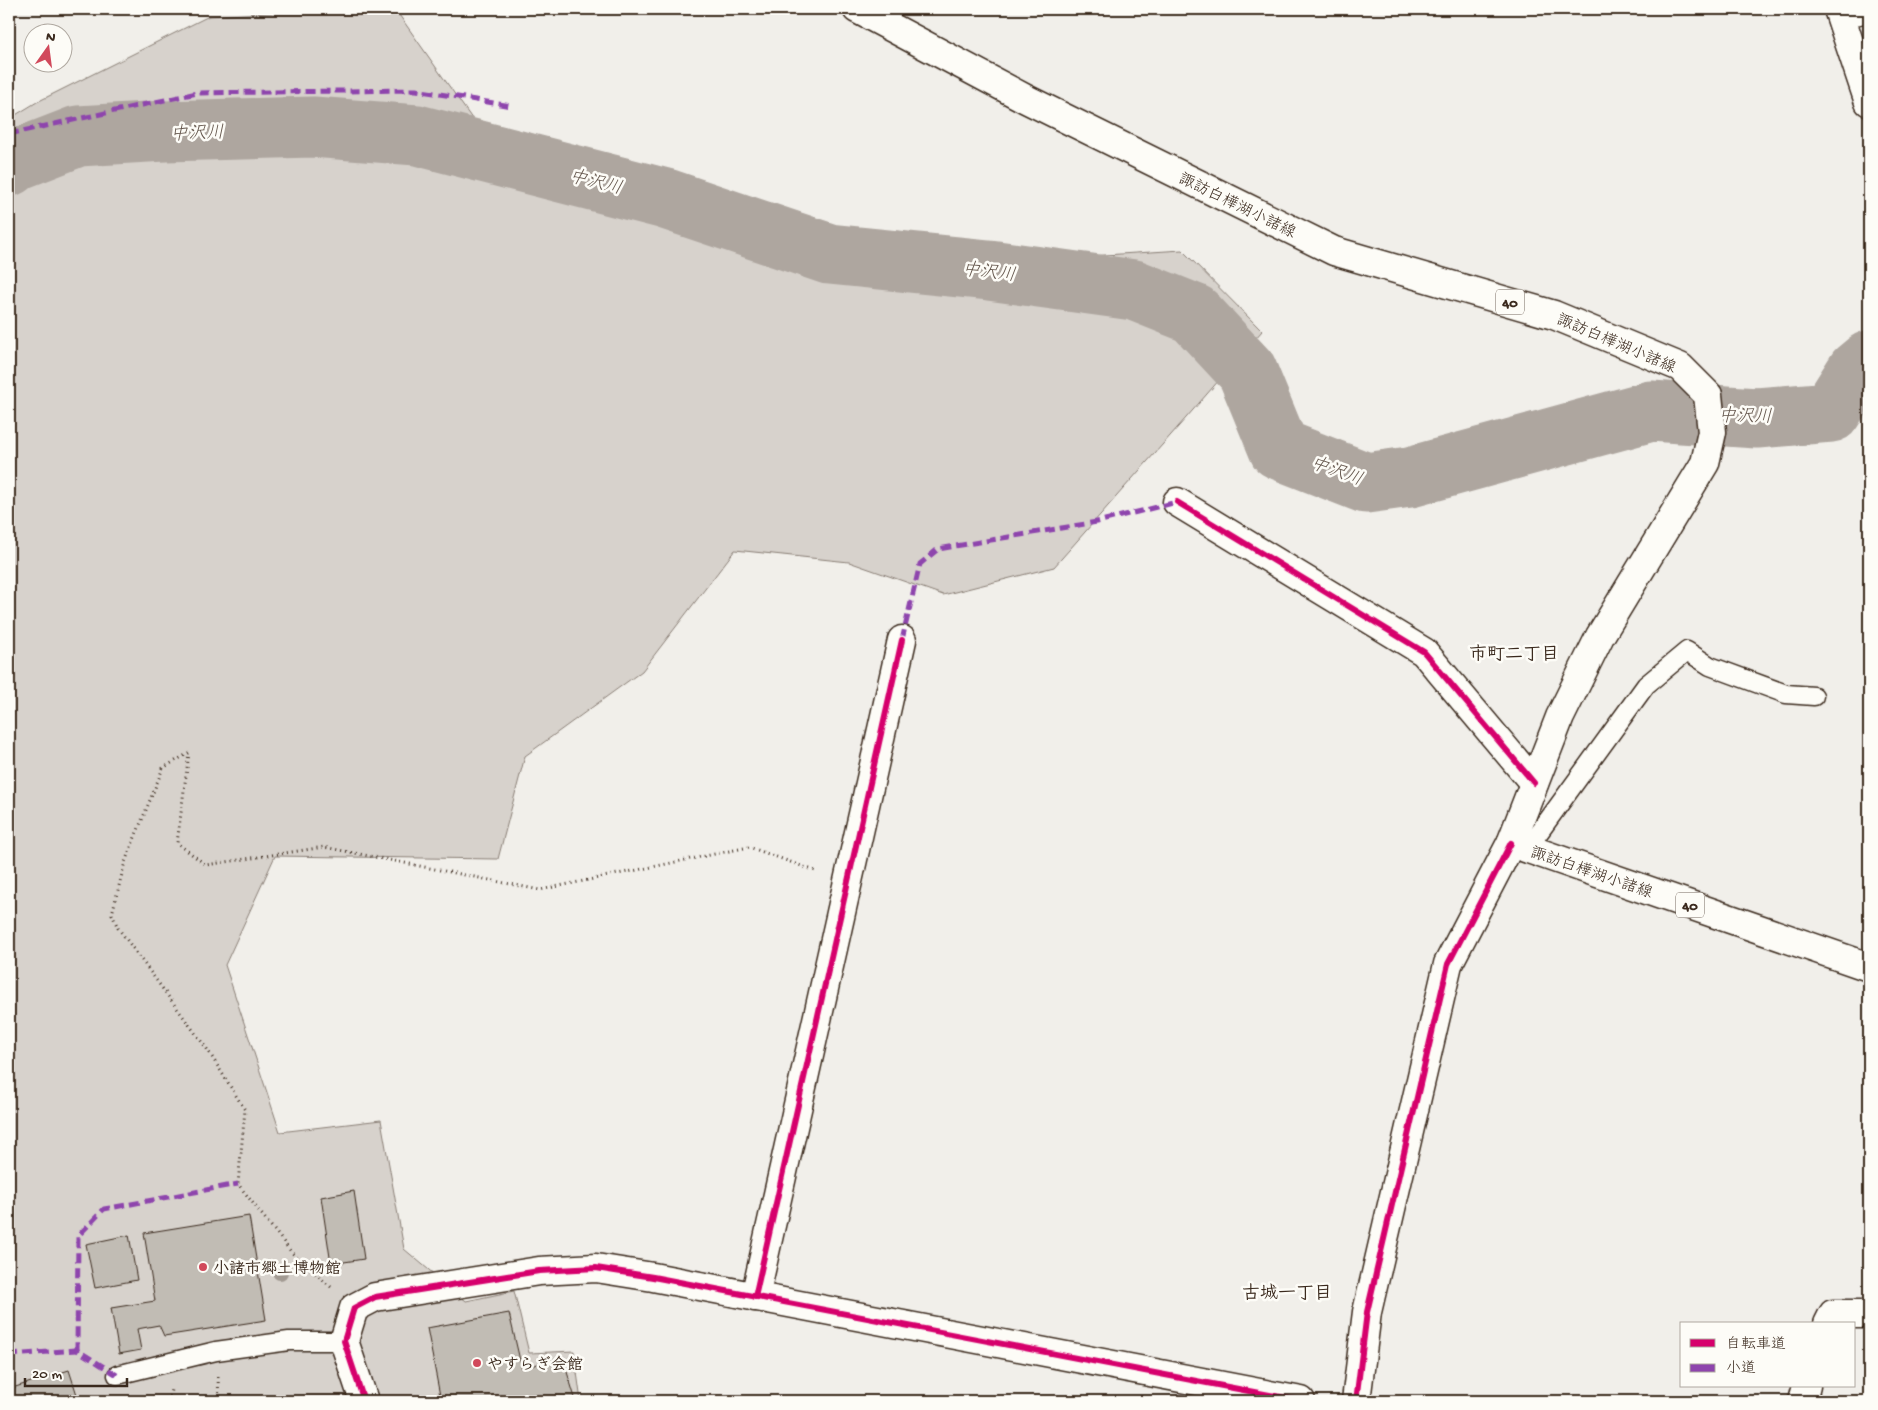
<svg xmlns="http://www.w3.org/2000/svg" width="1878" height="1410" font-family="'Gochi Hand','Klee One',sans-serif">
  <rect width="100%" height="100%" fill="#f1efea"/>
  <filter id="ink" filterUnits="userSpaceOnUse"><feTurbulence type="fractalNoise" baseFrequency=".02" numOctaves="2"/><feDisplacementMap in="SourceGraphic" scale="10" xChannelSelector="R" yChannelSelector="G"/><feConvolveMatrix kernelMatrix="1 2 1 2 8 2 1 2 1" color-interpolation-filters="sRGB"/></filter>
  <g filter="url(#ink)">
    <path fill="#d7d2cc" stroke="#897e75" d="M337 9H395L515 180 812 274 1182 250 1262 331 1186 418 1054 567 943 595 849 562 735 550 642 671 525 756 498 859 275 856 225 965 280 1132 381 1120 404 1249 466 1301 514 1291 529 1353 574 1351 581 1401H9V119L37 102 209 16Z"/>
    <g fill="none" stroke-linecap="round" stroke-linejoin="round">
      <path stroke="#aea69f" stroke-width="61" d="M9 166 11 162 78 136 165 131 313 127 417 135 666 199 829 254 989 270 1134 290 1194 314 1247 371 1279 449 1366 483 1410 477 1651 411 1757 418 1831 412 1857 371 1869 361"/>
    </g>
    <g fill="#c1bcb4" stroke="#3b2a1e">
      <path d="M354 1191 364 1259 331 1264 321 1197Z"/>
      <path d="M249 1216 266 1320 164 1336 159 1325 137 1329 141 1350 119 1354 111 1308 155 1301 144 1233Z"/>
      <path d="M129 1235 137 1280 95 1288 86 1244Z"/>
      <path d="M509 1313 522 1369 562 1356 576 1401H535L533 1396 501 1401H441L427 1328Z"/>
      <path d="M69 1370 79 1401H9V1389Z"/>
    </g>
    <g fill="none" stroke-linecap="round" stroke-linejoin="round">
      <g stroke="#3b2a1e" stroke-width="21">
        <g id="service">
          <path d="M1527 849 1646 685 1687 651 1710 666 1786 694 1814 696"/>
          <path d="M117 1375 216 1351 289 1341H344"/>
        </g>
      </g>
      <g stroke="#3b2a1e" stroke-width="31">
        <g id="minor">
          <path d="M1841 14 1863 9"/>
          <path d="M1177 502 1424 652 1534 783"/>
          <path d="M755 1297 902 640"/>
          <path d="M1828 1324 1833 1314H1869"/>
          <path d="M364 1401 344 1341 354 1308 375 1297 539 1271 596 1268 653 1277 1301 1401"/>
          <path d="M1356 1401 1367 1312 1448 964 1511 843"/>
          <path d="M1802 1401 1806 1386"/>
        </g>
      </g>
      <g stroke="#3b2a1e" stroke-width="31">
        <path id="tertiary" d="M1838 9 1869 102"/>
      </g>
      <g stroke="#3b2a1e" stroke-width="31">
        <path id="primary" d="M857 9 1026 99 1334 251 1554 315 1680 367 1708 395 1712 432 1705 463 1600 636 1560 717 1511 843 1869 967"/>
      </g>
      <g stroke="#3b2a1e" stroke-width="3" stroke-dasharray="1 4" stroke-linecap="butt">
        <path d="M331 1287 292 1253 238 1184 245 1110 207 1049 118 928 112 914 125 862 163 768 189 753 177 843 206 865 324 847 540 890 749 847 818 872"/>
        <path d="M218 1377 219 1401"/>
        <path d="M168 1401 171 1390"/>
      </g>
      <use href="#service" stroke="#fdfcf7" stroke-width="18"/>
      <use href="#minor" stroke="#fdfcf7" stroke-width="28"/>
      <use href="#tertiary" stroke="#fdfcf7" stroke-width="28"/>
      <use href="#primary" stroke="#fdfcf7" stroke-width="28"/>
      <g stroke="#8e44ad" stroke-width="5" stroke-dasharray="10 5" stroke-linecap="butt">
        <path d="M9 134 197 93 416 90 511 106"/>
        <path d="M902 640 920 564 938 549 1097 522 1177 502"/>
        <path d="M9 1355 77 1350"/>
        <path d="M117 1375 77 1350 78 1236 104 1209 238 1184"/>
      </g>
      <g stroke="#fdfcf7" stroke-width="9">
        <g id="cycleway">
          <path d="M1177 502 1424 652 1534 783"/>
          <path d="M755 1297 902 640"/>
          <path d="M364 1401 344 1341 354 1308 375 1297 539 1271 596 1268 653 1277 1301 1401"/>
          <path d="M1356 1401 1367 1312 1448 964 1511 843"/>
        </g>
      </g>
      <use href="#cycleway" stroke="#d6006c" stroke-width="6"/>
    </g>
    <circle fill="#a29a92" cx="280" cy="1272" r="8"/>
  </g>
  <g fill="#d1495b" stroke="#fdfcf7" stroke-width="2">
    <circle cx="203" cy="1267" r="5"/>
    <circle cx="477" cy="1363" r="5"/>
  </g>
  <g text-anchor="middle" stroke-width="5" stroke-linejoin="round" paint-order="stroke">
    <g fill="#fdfcf7" stroke="#75695f" stroke-width="1">
      <rect x="1496" y="289.5" width="28" height="25" rx="4"/>
      <rect x="1676" y="892.5" width="28" height="25" rx="4"/>
    </g>
    <g font-size="15" font-weight="bold" fill="#3b2a1e">
      <text x="1510" y="307">40</text>
      <text x="1690" y="910">40</text>
    </g>
    <g font-size="16" fill="#3b2a1e" stroke="#fdfcf7">
      <text transform="translate(1238 204) rotate(26)" y="6">諏訪白樺湖小諸線</text>
      <text transform="translate(1617 342) rotate(23)" y="6">諏訪白樺湖小諸線</text>
      <text transform="translate(1592 871) rotate(19)" y="6">諏訪白樺湖小諸線</text>
    </g>
    <g font-size="16" font-weight="bold" fill="#3b2a1e" stroke="#fdfcf7" text-anchor="start">
      <text x="213" y="1273">小諸市郷土博物館</text>
      <text x="487" y="1369">やすらぎ会館</text>
    </g>
    <g font-size="18" font-style="italic" fill="#63554b" stroke="#fdfcf7">
      <text transform="translate(197 132) rotate(-2)" y="6">中沢川</text>
      <text transform="translate(596 181) rotate(14)" y="6">中沢川</text>
      <text transform="translate(989 271) rotate(7)" y="6">中沢川</text>
      <text transform="translate(1745 415) rotate(1)" y="6">中沢川</text>
      <text transform="translate(1337 470) rotate(20)" y="6">中沢川</text>
    </g>
    <g font-size="18" font-weight="bold" fill="#3b2a1e" stroke="#fdfcf7">
      <text x="1514" y="659">市町二丁目</text>
      <text x="1287" y="1298">古城一丁目</text>
    </g>
  </g>
  <rect width="1878" height="1410" fill="none" stroke="#fdfcf7" stroke-width="30"/>
  <rect x="15" y="15" width="1848" height="1380" fill="none" stroke="#3b2a1e" stroke-width="2" filter="url(#ink)"/>
  <rect x="1680" y="1322" width="175" height="65" fill="#fdfcf7" stroke="#afa8a0"/>
  <rect x="1690" y="1339" width="25" height="8" fill="#d6006c" stroke="#afa8a0"/>
  <text x="1726" y="1348" font-size="15" fill="#3b2a1e">自転車道</text>
  <rect x="1690" y="1364" width="25" height="8" fill="#8e44ad" stroke="#afa8a0"/>
  <text x="1726" y="1372" font-size="15" fill="#3b2a1e">小道</text>
  <g transform="translate(48 48) rotate(14)"><circle r="24" fill="#fdfcf7" stroke="#afa8a0"/>
  <path d="M0-4L9 19L0 12L-9 19Z" fill="#d1495b"/>
  <text y="-8" font-size="14" font-weight="bold" text-anchor="middle" fill="#3b2a1e">N</text>
  </g>
  <path d="M25 1378v8h102v-8" fill="none" stroke="#3b2a1e" stroke-width="2.5"/>
  <text x="32" y="1378" font-size="15" fill="#3b2a1e" stroke="#fdfcf7" stroke-width="4" paint-order="stroke">20 m</text>
</svg>
